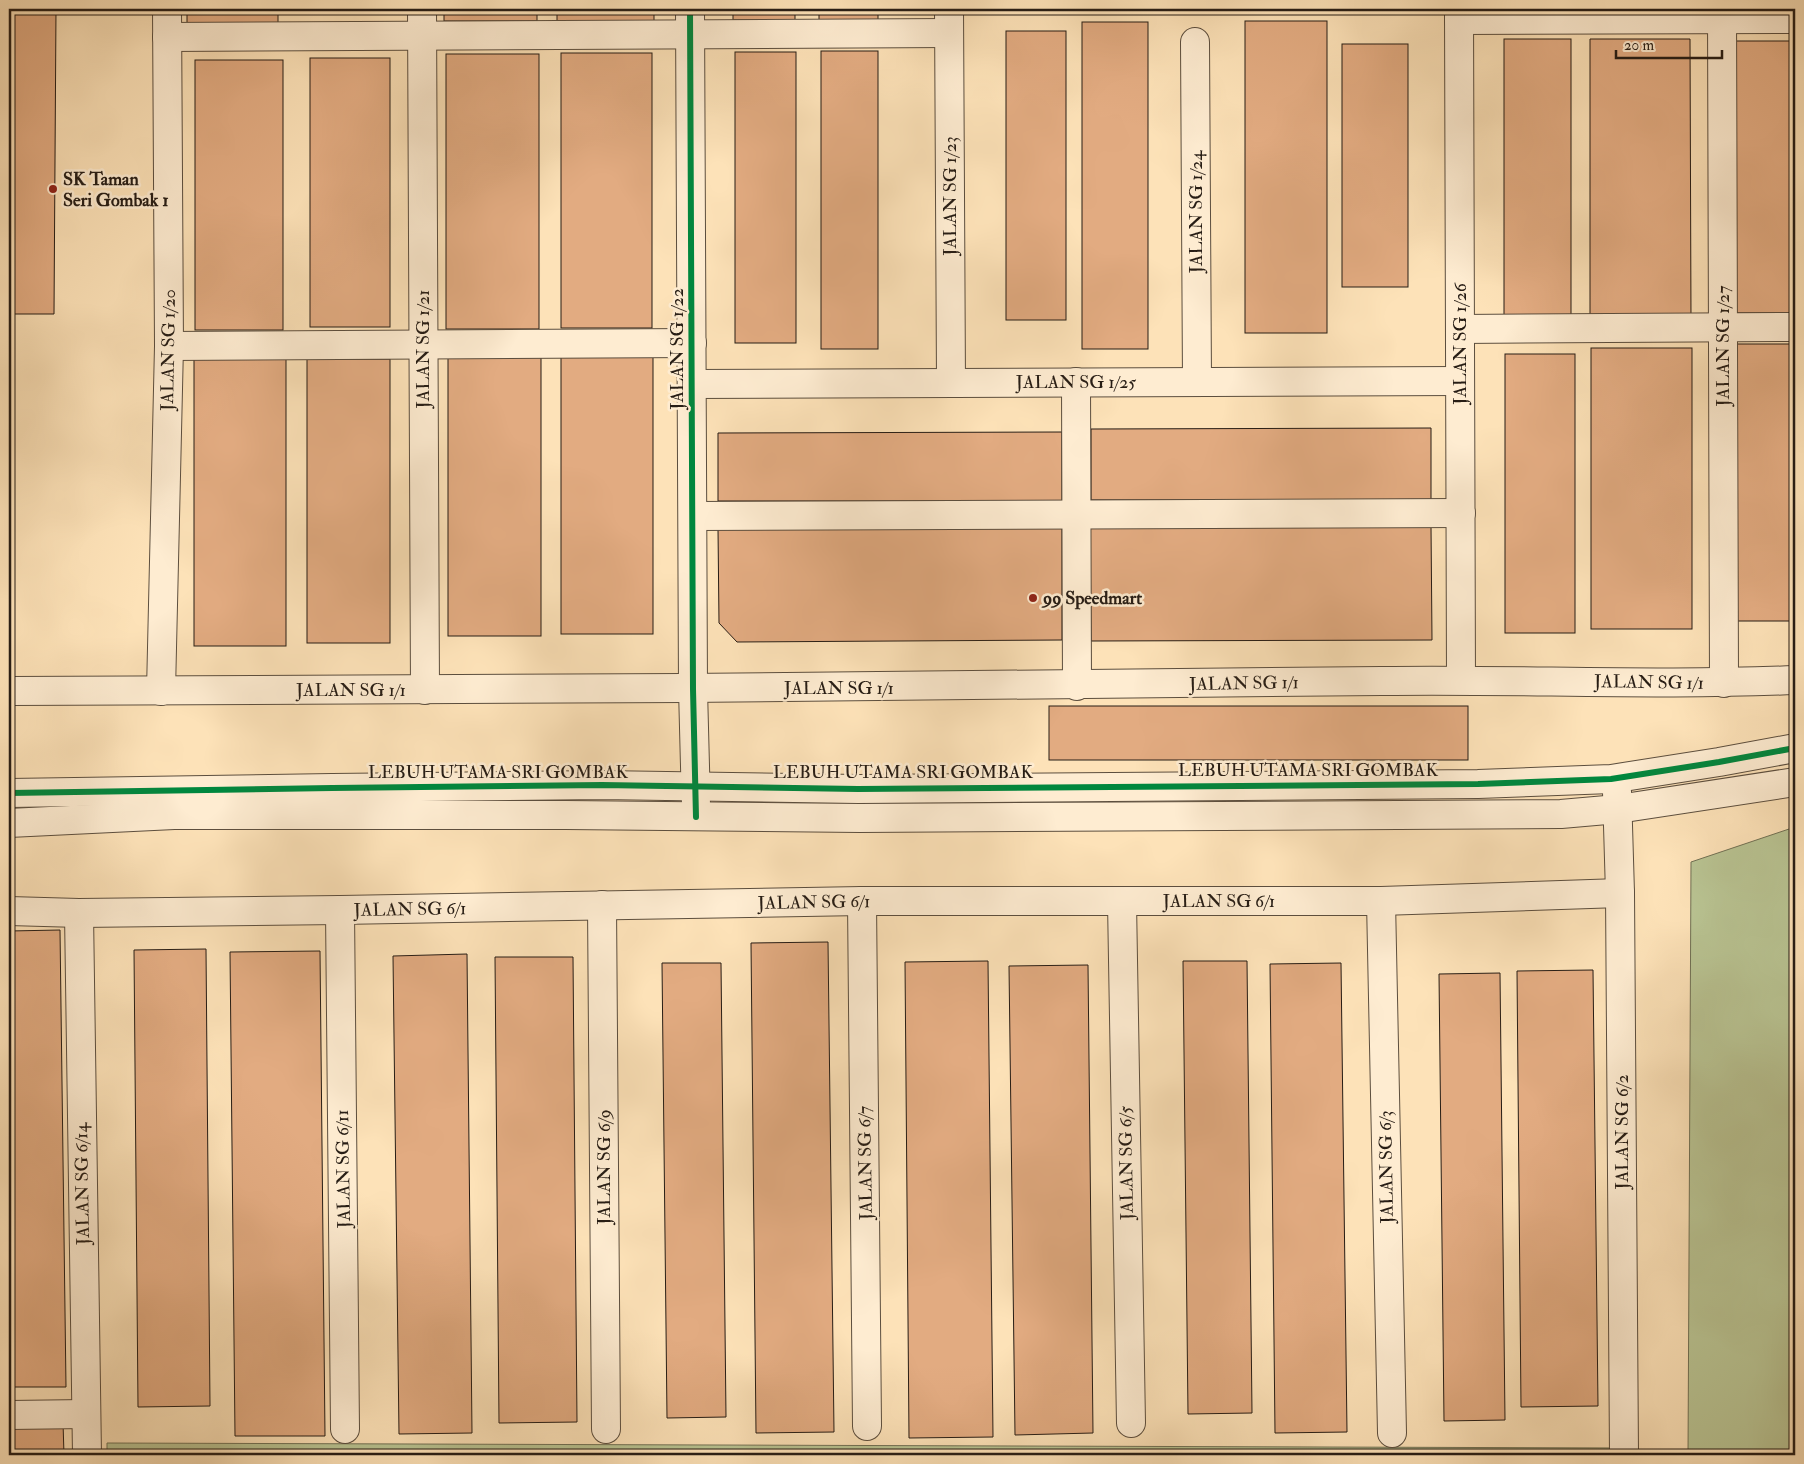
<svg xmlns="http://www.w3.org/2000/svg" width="1804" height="1464" font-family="'IM FELL Double Pica',serif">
  <rect width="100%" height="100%" fill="#fde2b8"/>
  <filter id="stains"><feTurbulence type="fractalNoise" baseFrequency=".004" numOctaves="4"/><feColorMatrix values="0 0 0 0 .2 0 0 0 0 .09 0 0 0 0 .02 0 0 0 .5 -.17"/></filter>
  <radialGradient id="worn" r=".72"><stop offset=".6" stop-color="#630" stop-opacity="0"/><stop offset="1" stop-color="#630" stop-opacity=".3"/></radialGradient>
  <g fill="#b9c493" stroke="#707054">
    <path d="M1795 827V1455H1688L1691 862Z"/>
    <path d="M107 1443 1623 1448V1455H107Z"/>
  </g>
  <g fill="#e2ab81" stroke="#271d15">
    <path d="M9 9H56L54 314H9Z"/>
    <rect x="187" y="9" width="91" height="17"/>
    <rect x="444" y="9" width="93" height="12"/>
    <rect x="557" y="9" width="97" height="15"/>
    <rect x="733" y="9" width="62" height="11"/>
    <rect x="819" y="9" width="59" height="11"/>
    <rect x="1245" y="21" width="82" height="312"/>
    <rect x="1082" y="22" width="66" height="327"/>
    <rect x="1006" y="31" width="60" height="289"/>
    <rect x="1504" y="39" width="67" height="281"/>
    <path d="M1590 39H1690L1691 320H1590Z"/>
    <rect x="1736" y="41" width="59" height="272"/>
    <rect x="1342" y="44" width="66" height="243"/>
    <rect x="821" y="51" width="57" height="298"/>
    <rect x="735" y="52" width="61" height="291"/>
    <rect x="561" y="53" width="91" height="275"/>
    <rect x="446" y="54" width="93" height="275"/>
    <rect x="310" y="58" width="80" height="269"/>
    <rect x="195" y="60" width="88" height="270"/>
    <rect x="1734" y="344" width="61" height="277"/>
    <rect x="1591" y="348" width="101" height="281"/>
    <rect x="1505" y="354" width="70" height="279"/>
    <rect x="194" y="355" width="92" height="291"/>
    <rect x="561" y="355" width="92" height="279"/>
    <rect x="448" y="356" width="93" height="280"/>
    <rect x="307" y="359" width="83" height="284"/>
    <path d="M1431 428V500H1091V429Z"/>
    <path d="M1062 432V501H718V433Z"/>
    <path d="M1431 526 1432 640 1091 641 1090 527Z"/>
    <path d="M1062 527V640L737 642 719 623 718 529Z"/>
    <rect x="1049" y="706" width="419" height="54"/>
    <path d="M60 930 66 1387H9V931Z"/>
    <path d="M828 942 834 1432 756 1433 751 943Z"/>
    <path d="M206 949 210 1406 138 1407 134 950Z"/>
    <path d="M320 951 325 1436H235L230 952Z"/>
    <path d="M467 954 472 1433 399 1434 393 956Z"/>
    <path d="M495 957H573L577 1422 499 1423Z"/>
    <path d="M988 961 993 1437 909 1438 905 962Z"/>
    <path d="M1183 961H1247L1252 1413 1188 1414Z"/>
    <path d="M662 963H721L726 1417 667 1418Z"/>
    <path d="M1341 963 1347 1432 1275 1433 1270 964Z"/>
    <path d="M1088 965 1093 1433 1015 1435 1009 966Z"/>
    <path d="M1593 970 1598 1406 1521 1407 1517 971Z"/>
    <path d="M1500 973 1505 1420 1444 1421 1439 974Z"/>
    <path d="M9 1422H63L64 1455H9Z"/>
  </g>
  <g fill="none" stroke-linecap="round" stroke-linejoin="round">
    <g stroke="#5c4e3e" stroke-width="30">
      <g id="minor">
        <path d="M422 9 425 690"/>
        <path d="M690 9 693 689 696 805"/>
        <path d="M949 9 951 382"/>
        <path d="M1459 9 1461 680"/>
        <path d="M1722 9 1724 683"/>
        <path d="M1459 20 1795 19"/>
        <path d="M167 37 949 33"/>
        <path d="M1195 42 1197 382"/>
        <path d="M1460 329 1795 327"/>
        <path d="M169 346 692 343"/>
        <path d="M1076 382 1077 686"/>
        <path d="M692 384 1460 381"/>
        <path d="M693 516 1461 513"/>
        <path d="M9 691C467 689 924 688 1382 681 1520 679 1658 686 1795 680"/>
        <path d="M161 691 169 346 167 9"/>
        <path d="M1617 792 1620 893 1624 1455"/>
        <path d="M9 793 332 788 602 785 858 789 1478 784 1611 779 1719 762 1795 748"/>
        <path d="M9 823 174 815H566L860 818 1561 814 1618 809 1795 782"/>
        <path d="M862 901 867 1426"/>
        <path d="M1381 901 1392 1433"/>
        <path d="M1122 902 1131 1423"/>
        <path d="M602 905 606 1429"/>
        <path d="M340 910 345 1429"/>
        <path d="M9 911 79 913 340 910 862 901H1381L1620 893"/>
        <path d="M79 913 87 1455"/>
        <path d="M9 1415 86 1414"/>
      </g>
    </g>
    <use href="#minor" stroke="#feecd1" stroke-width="28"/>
    <g stroke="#feecd1" stroke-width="9">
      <g id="cycleway">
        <path d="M690 9 693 689 696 817"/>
        <path d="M9 793 332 788 602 785 858 789 1478 784 1611 779 1719 762 1795 748"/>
      </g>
    </g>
    <use href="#cycleway" stroke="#00873e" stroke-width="6"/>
  </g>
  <g fill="#8f2418" stroke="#feecd1" stroke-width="2">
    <circle cx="53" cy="189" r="5"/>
    <circle cx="1033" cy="598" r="5"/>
  </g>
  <g text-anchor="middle" stroke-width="5" stroke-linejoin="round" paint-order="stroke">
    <g font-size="18" font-weight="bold" fill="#271d15" stroke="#feecd1" text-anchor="start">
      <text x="63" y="185">SK Taman<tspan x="63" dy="21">Seri Gombak 1</tspan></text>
      <text x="1043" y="604">99 Speedmart</text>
    </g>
    <g font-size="18" fill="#271d15" stroke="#feecd1">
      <text transform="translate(950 196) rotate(-90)" y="6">JALAN SG 1/23</text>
      <text transform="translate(1196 212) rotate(-90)" y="6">JALAN SG 1/24</text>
      <text transform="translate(1460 344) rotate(-90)" y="6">JALAN SG 1/26</text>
      <text transform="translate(1723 346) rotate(-90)" y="6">JALAN SG 1/27</text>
      <text transform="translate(423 349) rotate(-90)" y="6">JALAN SG 1/21</text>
      <text transform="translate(677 349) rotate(-90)" y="6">JALAN SG 1/22</text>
      <text transform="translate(168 350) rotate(-89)" y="6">JALAN SG 1/20</text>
      <text x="1076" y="388">JALAN SG 1/25</text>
      <text transform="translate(1649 682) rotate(1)" y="6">JALAN SG 1/1</text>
      <text transform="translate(1244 683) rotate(-1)" y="6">JALAN SG 1/1</text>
      <text x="839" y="694">JALAN SG 1/1</text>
      <text x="351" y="696">JALAN SG 1/1</text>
      <text x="1308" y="776">LEBUH UTAMA SRI GOMBAK</text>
      <text x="498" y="778">LEBUH UTAMA SRI GOMBAK</text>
      <text x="903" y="778">LEBUH UTAMA SRI GOMBAK</text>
      <text x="1219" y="907">JALAN SG 6/1</text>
      <text transform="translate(814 902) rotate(-1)" y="6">JALAN SG 6/1</text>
      <text transform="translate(410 909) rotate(-1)" y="6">JALAN SG 6/1</text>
      <text transform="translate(1622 1132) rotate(-90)" y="6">JALAN SG 6/2</text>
      <text transform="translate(865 1163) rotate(-91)" y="6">JALAN SG 6/7</text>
      <text transform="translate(1126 1163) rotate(-91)" y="6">JALAN SG 6/5</text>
      <text transform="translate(604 1167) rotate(-90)" y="6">JALAN SG 6/9</text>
      <text transform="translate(1386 1167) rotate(-91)" y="6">JALAN SG 6/3</text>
      <text transform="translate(343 1169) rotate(-91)" y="6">JALAN SG 6/11</text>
      <text transform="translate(82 1184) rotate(-91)" y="6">JALAN SG 6/14</text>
    </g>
  </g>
  <rect width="1804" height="1464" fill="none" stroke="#fde2b8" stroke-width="30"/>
  <rect x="10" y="10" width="1784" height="1444" fill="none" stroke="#271d15" stroke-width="2.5"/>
  <rect x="15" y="15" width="1774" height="1434" fill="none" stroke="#271d15"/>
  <path d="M1616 50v8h106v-8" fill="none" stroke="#271d15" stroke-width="2.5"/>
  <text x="1624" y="50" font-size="15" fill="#271d15" stroke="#feecd1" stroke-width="4" paint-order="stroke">20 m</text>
  <rect width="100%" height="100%" filter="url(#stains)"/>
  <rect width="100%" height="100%" fill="url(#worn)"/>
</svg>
